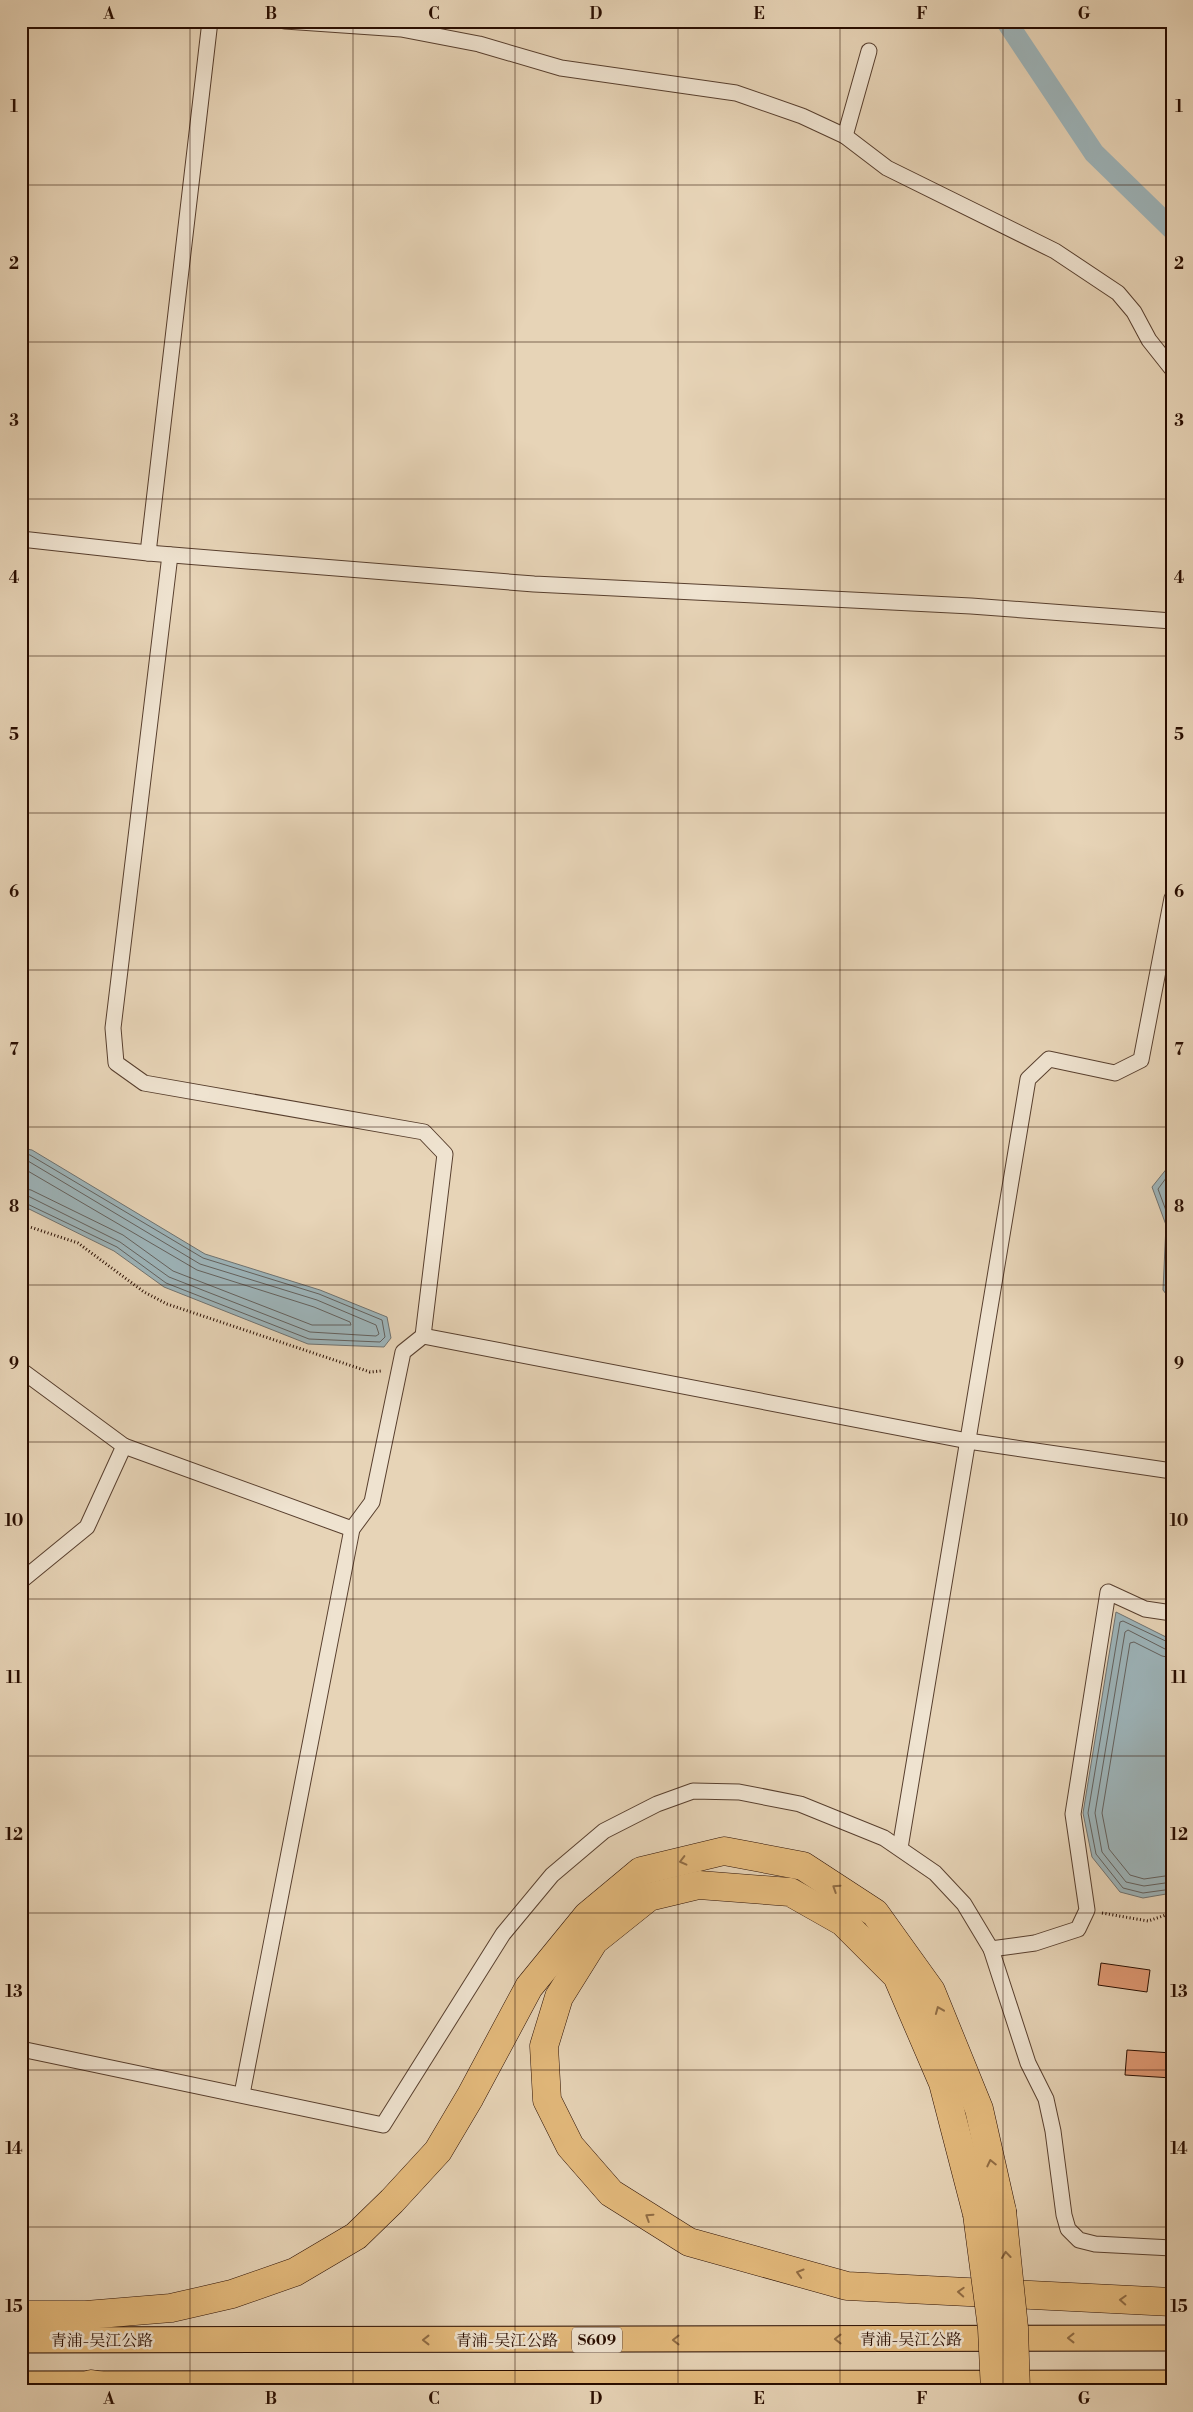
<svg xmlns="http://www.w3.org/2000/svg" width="1193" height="2412" font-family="'Libre Bodoni','Noto Serif SC',serif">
  <rect width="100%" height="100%" fill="#e7d4b7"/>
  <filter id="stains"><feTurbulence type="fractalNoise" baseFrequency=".004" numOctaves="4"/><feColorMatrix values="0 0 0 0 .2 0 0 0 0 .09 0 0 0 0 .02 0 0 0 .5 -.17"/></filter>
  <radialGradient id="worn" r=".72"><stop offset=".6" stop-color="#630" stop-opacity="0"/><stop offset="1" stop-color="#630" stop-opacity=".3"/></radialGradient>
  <g fill="#9db5bb" stroke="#6f7270">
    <path d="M21 1148 32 1150 205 1254 320 1290 387 1317 391 1338 384 1347 308 1344 164 1287 114 1251 21 1205Z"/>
    <path d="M1172 1162V1302L1163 1290 1166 1225 1152 1187Z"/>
    <path d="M1116 1612 1172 1640V1893L1143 1898 1120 1892 1092 1857 1083 1813Z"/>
  </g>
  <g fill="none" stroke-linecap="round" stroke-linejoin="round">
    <g stroke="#63615e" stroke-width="1">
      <path d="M21 1153 30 1155 203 1258 319 1294 382 1320 385 1337 380 1342 309 1339 166 1283 117 1247 21 1201"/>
      <path d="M21 1159 28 1161 200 1264 317 1300 376 1325 379 1334 376 1336 310 1332 169 1277 120 1242 28 1196 21 1195"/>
      <path d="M21 1167 197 1270 314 1307 350 1322 351 1325H312L173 1271 123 1235 31 1190 21 1188"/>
      <path d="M1172 1170 1158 1189 1171 1224 1168 1288 1172 1293"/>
      <path d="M1172 1644 1123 1621 1120 1622 1088 1813 1096 1854 1123 1888 1143 1893 1172 1889"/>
      <path d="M1172 1651 1165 1649 1128 1630 1125 1632 1095 1813 1102 1852 1126 1882 1144 1886 1172 1882"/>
      <path d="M1172 1658 1162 1656 1134 1642 1130 1643 1102 1813 1109 1849 1130 1875 1144 1879 1172 1875"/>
    </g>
    <path stroke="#9db5bb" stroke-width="21" d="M1006 21 1094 153 1172 229"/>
  </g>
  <g fill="#e19a75" stroke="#290d00">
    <path d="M1101 1963 1150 1970 1147 1992 1098 1985Z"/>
    <path d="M1127 2050 1172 2053V2078L1125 2075Z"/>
  </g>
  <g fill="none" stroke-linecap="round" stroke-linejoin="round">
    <g stroke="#583f2e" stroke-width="17">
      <g id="street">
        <path d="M285 21 401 29 479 44 561 68 736 93 802 116 845 136 887 168 1055 251 1118 293 1134 312 1149 340 1172 369"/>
        <path d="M845 136 869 51"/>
        <path d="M21 539 148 553 534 584 971 606 1172 621"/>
        <path d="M148 553 210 21"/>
        <path d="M170 555 113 1028 116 1063 144 1083 424 1132 445 1154 423 1336 403 1352 372 1502 352 1529 242 2094"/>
        <path d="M423 1336 968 1441 1172 1471"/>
        <path d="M21 1370 124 1446"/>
        <path d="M21 1581 87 1527 124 1446 352 1529"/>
        <path d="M900 1848 1028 1079 1049 1059 1115 1073 1141 1060 1172 898"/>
        <path d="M991 1949 1035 1943 1078 1929 1087 1910 1073 1814 1108 1592 1145 1609 1172 1613"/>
        <path d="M21 2049 383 2125 503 1934 552 1875 604 1831 657 1804 693 1791 739 1792 800 1804 884 1838 935 1873 964 1904 991 1949 1028 2063 1046 2099 1053 2131 1064 2215 1068 2229 1079 2240 1095 2244 1172 2248"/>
      </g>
    </g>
    <g stroke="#290d00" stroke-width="27">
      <g id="primary">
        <path d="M21 2340 1172 2338"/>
        <path d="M21 2384 1172 2383"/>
      </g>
    </g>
    <g stroke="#290d00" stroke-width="29">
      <g id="highway">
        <path d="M977 2214 943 2083 897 1976 843 1922 790 1892 699 1885 649 1897 594 1941 559 1997 544 2046 547 2100 570 2146 611 2193 689 2242 847 2286 1172 2302"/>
        <path d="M21 2315H86L171 2308 232 2294 295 2272 356 2236 392 2201 438 2151 470 2097 529 1987 587 1916 641 1871 724 1851 803 1866 875 1913 931 1991 979 2109 1002 2211"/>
        <path d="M91 2384 133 2391"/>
      </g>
    </g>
    <g stroke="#290d00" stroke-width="3" stroke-dasharray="1 2.5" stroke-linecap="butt">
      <path d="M21 1224 78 1243 144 1292 167 1304 370 1372 381 1371"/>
      <path d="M1102 1913 1148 1921 1172 1913"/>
    </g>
    <use href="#street" stroke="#efe3d0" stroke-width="15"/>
    <use href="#primary" stroke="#e4ba7c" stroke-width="25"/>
    <use href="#highway" stroke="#e4ba7c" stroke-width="28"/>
    <g stroke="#290d00" stroke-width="29" stroke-linecap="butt">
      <g id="highway-bridge">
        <path d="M1002 2211 1014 2328 1016 2391"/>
        <path d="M977 2214 992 2328 995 2391"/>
      </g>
    </g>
    <use href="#highway-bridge" stroke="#e4ba7c" stroke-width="28"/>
  </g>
  <defs><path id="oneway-chevron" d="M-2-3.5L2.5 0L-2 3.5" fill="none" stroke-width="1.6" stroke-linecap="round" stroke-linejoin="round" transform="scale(1.25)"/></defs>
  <g stroke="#906c44">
    <use href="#oneway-chevron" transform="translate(683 1861) rotate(166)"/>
    <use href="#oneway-chevron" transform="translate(836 1888) rotate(-147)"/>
    <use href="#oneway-chevron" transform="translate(939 2010) rotate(-112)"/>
    <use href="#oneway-chevron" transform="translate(991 2163) rotate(-103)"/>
    <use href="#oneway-chevron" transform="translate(649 2217) rotate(-147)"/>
    <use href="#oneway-chevron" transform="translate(1006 2255) rotate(-96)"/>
    <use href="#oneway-chevron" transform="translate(800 2273) rotate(-164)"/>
    <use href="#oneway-chevron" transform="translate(961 2292) rotate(-177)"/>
    <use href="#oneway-chevron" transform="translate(1123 2300) rotate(-177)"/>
    <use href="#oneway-chevron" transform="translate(1071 2338) rotate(180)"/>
    <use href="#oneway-chevron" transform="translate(838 2339) rotate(180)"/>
    <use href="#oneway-chevron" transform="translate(426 2340) rotate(180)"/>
    <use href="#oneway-chevron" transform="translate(676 2340) rotate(180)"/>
  </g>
  <path fill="none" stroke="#290d00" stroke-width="1" stroke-opacity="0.55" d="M190 21V2391M353 21V2391M515 21V2391M678 21V2391M840 21V2391M1003 21V2391M21 185H1172M21 342H1172M21 499H1172M21 656H1172M21 813H1172M21 970H1172M21 1127H1172M21 1285H1172M21 1442H1172M21 1599H1172M21 1756H1172M21 1913H1172M21 2070H1172M21 2227H1172"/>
  <g text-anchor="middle" stroke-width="5" stroke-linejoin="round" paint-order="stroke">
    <rect fill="#efe3d0" stroke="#644d3e" stroke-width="1" x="572" y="2327.5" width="50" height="25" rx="4"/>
    <g font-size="15" font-weight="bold" fill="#290d00">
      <text x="597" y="2345">S609</text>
    </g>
    <g font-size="16" fill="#290d00" stroke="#efe3d0">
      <text x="911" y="2345">青浦-吴江公路</text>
      <text x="102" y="2346">青浦-吴江公路</text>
      <text x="507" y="2346">青浦-吴江公路</text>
    </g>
  </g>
  <rect width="1193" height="2412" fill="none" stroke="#e7d4b7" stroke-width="55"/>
  <rect x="28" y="28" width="1138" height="2356" fill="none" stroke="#290d00" stroke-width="2"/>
  <g font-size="16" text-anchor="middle" font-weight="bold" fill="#290d00">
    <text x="109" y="19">A</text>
    <text x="271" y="19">B</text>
    <text x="434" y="19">C</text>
    <text x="596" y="19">D</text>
    <text x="759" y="19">E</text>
    <text x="922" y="19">F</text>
    <text x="1084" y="19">G</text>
    <text x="14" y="112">1</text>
    <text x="1179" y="112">1</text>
    <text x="14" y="269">2</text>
    <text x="1179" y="269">2</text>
    <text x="14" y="426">3</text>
    <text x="1179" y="426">3</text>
    <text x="14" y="583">4</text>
    <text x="1179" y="583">4</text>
    <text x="14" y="740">5</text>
    <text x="1179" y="740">5</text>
    <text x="14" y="897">6</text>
    <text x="1179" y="897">6</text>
    <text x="14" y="1055">7</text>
    <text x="1179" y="1055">7</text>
    <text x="14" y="1212">8</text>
    <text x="1179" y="1212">8</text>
    <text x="14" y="1369">9</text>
    <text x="1179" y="1369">9</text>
    <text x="14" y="1526">10</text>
    <text x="1179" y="1526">10</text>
    <text x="14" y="1683">11</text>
    <text x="1179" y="1683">11</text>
    <text x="14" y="1840">12</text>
    <text x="1179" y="1840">12</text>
    <text x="14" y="1997">13</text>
    <text x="1179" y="1997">13</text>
    <text x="14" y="2154">14</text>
    <text x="1179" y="2154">14</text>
    <text x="14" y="2312">15</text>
    <text x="1179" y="2312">15</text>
    <text x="109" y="2404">A</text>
    <text x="271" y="2404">B</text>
    <text x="434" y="2404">C</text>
    <text x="596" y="2404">D</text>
    <text x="759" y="2404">E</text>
    <text x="922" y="2404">F</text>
    <text x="1084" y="2404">G</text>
  </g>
  <rect width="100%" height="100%" filter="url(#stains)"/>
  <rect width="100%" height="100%" fill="url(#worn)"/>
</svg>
